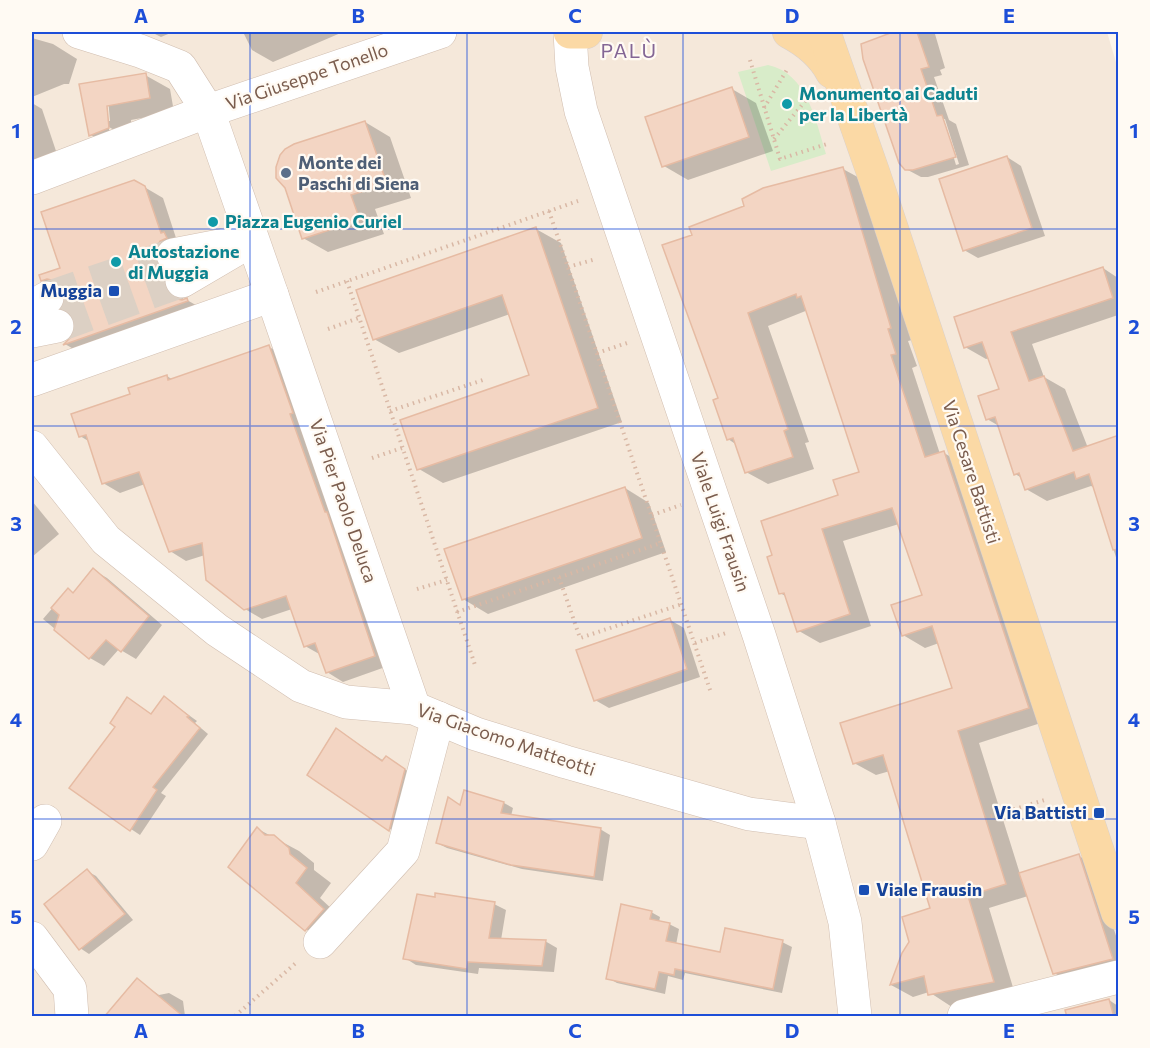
<svg xmlns="http://www.w3.org/2000/svg" width="1150" height="1048" font-family="Commissioner,sans-serif">
  <rect width="100%" height="100%" fill="#fdf6ec"/>
  <path fill="#f5e8da" d="M32 32H1107L1118 69V1016H32Z"/>
  <path fill="#d8ecc9" d="M768 65C807 73 816 121 826 154L771 171 738 72Z"/>
  <g fill="#0003" fill-rule="evenodd">
    <path d="M151 32H173L161 37Z"/>
    <path d="M243 32H343L273 62 252 50Z"/>
    <path d="M898 32H940L935 34 945 68 940 70 942 75 934 77 949 120 956 124 969 165 928 177H921L906 169 862 45ZM942 119H945L959 164 956 165Z"/>
    <path d="M32 38 53 44 77 59 69 84H64L32 97Z"/>
    <path d="M145 75 170 89 174 112 131 120 133 141 109 127V130L132 143 115 149 91 135 81 85ZM108 98 110 121H108L105 99Z"/>
    <path d="M732 89 756 103 773 151 688 180 664 166Z"/>
    <path d="M32 103 42 109 61 166 32 176Z"/>
    <path d="M365 122 390 137 411 198 375 209 384 234 328 252 303 238Z"/>
    <path d="M1007 157 1021 166 1045 236 978 258 964 250Z"/>
    <path d="M843 169 865 181 912 340 908 341 917 366 912 368 940 454 944 453 965 465 1050 720 979 743 1020 874 1079 856 1093 864 1118 942V969L1068 981 1054 973 1028 896 989 908 1015 994 952 1007 929 992 913 997 891 985 932 909 890 771 876 775 854 763 954 689 939 643 925 648 903 635 924 596 899 524 843 541 871 626 820 643 799 631 787 597 780 593 774 556 840 496 860 473 808 310 768 326 809 442 805 443 814 469 768 484 746 472 737 445 728 439 694 236Z"/>
    <path d="M134 181 163 198 177 241 181 293 184 301 187 300 206 311 82 354 65 344 76 333 77 323 65 289 60 290 42 280 62 269Z"/>
    <path d="M536 229 561 243 622 422 443 483 419 469 531 376 510 314 399 353 374 339Z"/>
    <path d="M1103 268 1118 278V315L1032 344 1044 377 1065 389 1088 448 1118 436V564L1095 488 1091 486 1047 501 1026 489 1022 478 1015 474 999 426 987 419 1001 390 990 358 986 359 965 347Z"/>
    <path d="M269 347 286 356 391 665 343 682 327 672 321 655 305 646 292 609 262 619 245 609 205 555 186 561 170 551 145 484 120 493 103 483 90 442 80 436 132 395 167 376 173 380Z"/>
    <path d="M625 488 649 503 666 552 488 614 463 599Z"/>
    <path d="M32 501 59 534 32 557Z"/>
    <path d="M93 570 107 578 162 625 136 659 119 649 104 666 90 658 43 619 68 590 74 594Z"/>
    <path d="M670 620 684 628 700 677 609 708 595 700Z"/>
    <path d="M165 698 197 721 195 723 208 734 161 793 166 796 140 835 131 829 118 727 128 699 152 715Z"/>
    <path d="M337 730 384 761 386 758 411 773 414 843 390 829 309 774Z"/>
    <path d="M504 803 513 808 511 816 600 829 610 835 603 881 522 869 447 848 437 843Z"/>
    <path d="M258 829 299 851 314 863V870L331 883 320 898 348 924 331 944 306 929Z"/>
    <path d="M87 871 96 876 133 920 89 954 80 948Z"/>
    <path d="M494 904 506 910 501 940 545 941 557 948 554 972 479 968 478 974 416 965 405 958Z"/>
    <path d="M651 912 660 917 659 922 669 924 679 929 676 945 722 953 782 942 792 947 782 993 685 973 683 980 668 976 665 994 617 983 608 978Z"/>
    <path d="M137 980 159 995 169 993 183 1001 185 1016H106Z"/>
    <path d="M1109 1000 1118 1006V1016H1069Z"/>
  </g>
  <g fill="#f3d5c3" stroke="#e6bba3" stroke-width="1.5">
    <path d="M893 32H917L929 67 921 69 937 116 942 115 956 157 913 170H905L899 163 863 59 861 44Z"/>
    <path d="M146 73 150 98 107 106 109 128 89 136 79 84Z"/>
    <path d="M732 87 749 137 662 167 645 117Z"/>
    <path d="M365 121 387 184 351 195 360 220 302 239 285 188 276 178V167L280 155 285 149 294 144Z"/>
    <path d="M1007 156 1032 228 963 251 939 179Z"/>
    <path d="M843 167 891 328 888 329 896 354 891 355 925 457 944 451 1029 708 958 731 1006 884 968 896 994 982 928 995 924 976 890 985 902 953 909 942 902 917 930 908 883 755 853 764 840 723 952 688 932 626 902 636 891 605 922 595 892 508 822 529 850 614 797 632 784 593 779 594 767 557 772 555 761 521 838 495 833 480 859 472 801 296 797 298 796 294 748 313 788 429 784 431 793 457 745 473 733 438 727 440 713 400 718 398 662 245 692 235 689 227 744 206 742 199 763 188Z"/>
    <path d="M134 180 145 186 161 233 164 232 167 238 160 241 156 248 155 258 159 267 166 272 163 281 166 290 173 298 182 300 187 298 188 301 63 345 75 333V323L71 314 62 308 66 298 63 288 56 281 47 279 41 281 39 275 60 268 41 212Z"/>
    <path d="M536 227 598 408 417 470 400 420 529 375 502 295 373 340 356 290Z"/>
    <path d="M1103 267 1113 298 1011 332 1029 381 1044 376 1073 451 1119 435V549L1113 550 1089 474 1076 479 1074 472 1025 490 1019 473 1014 475 995 417 986 420 978 396 999 389 982 342 964 348 954 317Z"/>
    <path d="M269 345 293 413 290 414 325 512H327L375 656 326 673 315 643 304 647 286 596 244 610 206 580 202 543 169 552 139 472 102 484 86 435 79 437 71 414 130 394 128 388 167 375 168 380Z"/>
    <path d="M625 487 642 538 462 600 444 549Z"/>
    <path d="M93 568 149 616 121 652 106 640 89 659 54 630 59 615 51 608 68 588 73 593Z"/>
    <path d="M670 618 687 669 594 701 576 650Z"/>
    <path d="M164 696 189 716 187 717 200 728 153 787 157 790 130 831 69 788 115 727 110 723 127 697 151 714Z"/>
    <path d="M336 728 382 761 386 756 405 769 389 831 307 775Z"/>
    <path d="M464 790 504 802 501 813 601 828 594 877 511 865 436 843 448 797 460 805Z"/>
    <path d="M257 827 265 835H274L289 848 290 854 307 868 296 883 324 909 305 931 228 867Z"/>
    <path d="M1079 854 1113 959 1053 974 1019 873Z"/>
    <path d="M87 869 125 914 79 950 44 904Z"/>
    <path d="M435 893 495 902 489 938 546 940 542 966 468 962 467 969 403 959 417 894 435 897Z"/>
    <path d="M621 904 652 911 650 919 670 923 666 941 720 952 725 928 783 940 773 989 675 969 674 975 659 972 655 989 606 979Z"/>
    <path d="M137 978 184 1017H104Z"/>
    <path d="M1109 999 1114 1017H1067L1065 1010Z"/>
  </g>
  <g fill="none" stroke-linecap="round" stroke-linejoin="round">
    <g stroke="#dcd0c4" stroke-width="33" stroke-dasharray="33 16" stroke-linecap="butt">
      <path d="M47 298 173 255"/>
      <path d="M57 326 182 281"/>
    </g>
    <g stroke="#d1beb0" stroke-width="34">
      <g id="minor">
        <path d="M570 32 572 67 581 111 759 635 819 823 845 922 855 1016"/>
        <path d="M32 178 208 111 440 32"/>
        <path d="M173 255 230 244"/>
        <path d="M182 281 252 240"/>
        <path d="M272 295 414 708"/>
        <path d="M32 307 47 298"/>
        <path d="M32 331 57 326"/>
        <path d="M32 380 272 295 208 111 180 67 140 51 79 32"/>
        <path d="M32 447 106 540 217 630 301 686 346 702 414 708 476 734 566 762 749 814 819 823"/>
        <path d="M32 844 45 821"/>
        <path d="M32 938 70 989 72 1016"/>
        <path d="M320 942 403 851 438 718"/>
        <path d="M964 1016 1118 977"/>
      </g>
    </g>
    <g stroke="#dad1cd" stroke-width="34">
      <g id="major">
        <path d="M570 32H586"/>
        <path d="M789 32C806 41 823 55 832 72"/>
        <path d="M824 32 874 175 1118 913"/>
      </g>
    </g>
    <g stroke="#d9b8a5" stroke-width="4" stroke-dasharray="1.5 4.5" stroke-linecap="butt">
      <path d="M750 60 780 159 830 143"/>
      <path d="M764 108 788 68"/>
      <path d="M774 139 811 94"/>
      <path d="M549 211 711 693"/>
      <path d="M568 267 596 259"/>
      <path d="M347 281 475 665"/>
      <path d="M316 292 578 201"/>
      <path d="M328 329 359 318"/>
      <path d="M597 353 627 343"/>
      <path d="M390 411 486 379"/>
      <path d="M372 458 402 448"/>
      <path d="M652 515 681 505"/>
      <path d="M559 577 580 638 682 604"/>
      <path d="M417 589 447 580"/>
      <path d="M457 612 661 543"/>
      <path d="M695 643 726 633"/>
      <path d="M985 818 1048 799"/>
      <path d="M235 1016 297 962"/>
    </g>
    <use href="#minor" stroke="#fff" stroke-width="33"/>
    <use href="#major" stroke="#fbd9a5" stroke-width="33"/>
  </g>
  <path fill="none" stroke="#1d4ed8" stroke-width="1.5" stroke-opacity="0.55" d="M250 32V1016M467 32V1016M683 32V1016M900 32V1016M32 229H1118M32 426H1118M32 622H1118M32 819H1118"/>
  <g fill="#0f9aa8" stroke="#fffaf3" stroke-width="2">
    <circle cx="787" cy="104" r="6"/>
    <circle cx="213" cy="222" r="6"/>
    <circle cx="116" cy="262" r="6"/>
  </g>
  <circle fill="#5c6f8a" stroke="#fffaf3" stroke-width="2" cx="286" cy="173" r="6"/>
  <g fill="#1a4fb4" stroke="#fffaf3" stroke-width="2">
    <rect x="108" y="285" width="12" height="12" rx="3"/>
    <rect x="1093" y="807" width="12" height="12" rx="3"/>
    <rect x="858" y="884" width="12" height="12" rx="3"/>
  </g>
  <g text-anchor="middle" stroke-width="4.5" stroke-linejoin="round" paint-order="stroke">
    <g font-size="18" fill="#7a5c4d" stroke="#fffaf3">
      <text transform="translate(307 77) rotate(-19)" y="6">Via Giuseppe Tonello</text>
      <text transform="translate(971 472) rotate(72)" y="6">Via Cesare Battisti</text>
      <text transform="translate(343 501) rotate(71)" y="6">Via Pier Paolo Deluca</text>
      <text transform="translate(720 522) rotate(71)" y="6">Viale Luigi Frausin</text>
      <text transform="translate(506 740) rotate(19)" y="6">Via Giacomo Matteotti</text>
    </g>
    <g font-size="18" font-weight="bold" fill="#0d838f" stroke="#fffaf3" text-anchor="start">
      <text x="799" y="100">Monumento ai Caduti<tspan x="799" dy="21">per la Libertà</tspan></text>
      <text x="225" y="228">Piazza Eugenio Curiel</text>
      <text x="128" y="258">Autostazione<tspan x="128" dy="21">di Muggia</tspan></text>
    </g>
    <g font-size="18" font-weight="bold" fill="#4e5e75" stroke="#fffaf3" text-anchor="start">
      <text x="298" y="169">Monte dei<tspan x="298" dy="21">Paschi di Siena</tspan></text>
    </g>
    <g font-size="18" font-weight="bold" fill="#164399" stroke="#fffaf3" text-anchor="end">
      <text x="102" y="297">Muggia</text>
      <text x="1087" y="819">Via Battisti</text>
      <text x="876" y="896" text-anchor="start">Viale Frausin</text>
    </g>
    <g font-size="20" letter-spacing="1.5" fill="#846695" stroke="#fffaf3">
      <text x="629" y="58">PALÙ</text>
    </g>
  </g>
  <rect width="1150" height="1048" fill="none" stroke="#fffaf3" stroke-width="66"/>
  <rect x="33" y="33" width="1084" height="982" fill="none" stroke="#1d4ed8" stroke-width="2"/>
  <g font-size="20" text-anchor="middle" font-weight="bold" fill="#1d4ed8">
    <text x="141" y="23">A</text>
    <text x="358" y="23">B</text>
    <text x="575" y="23">C</text>
    <text x="792" y="23">D</text>
    <text x="1009" y="23">E</text>
    <text x="16" y="138">1</text>
    <text x="1134" y="138">1</text>
    <text x="16" y="334">2</text>
    <text x="1134" y="334">2</text>
    <text x="16" y="531">3</text>
    <text x="1134" y="531">3</text>
    <text x="16" y="727">4</text>
    <text x="1134" y="727">4</text>
    <text x="16" y="924">5</text>
    <text x="1134" y="924">5</text>
    <text x="141" y="1038">A</text>
    <text x="358" y="1038">B</text>
    <text x="575" y="1038">C</text>
    <text x="792" y="1038">D</text>
    <text x="1009" y="1038">E</text>
  </g>
</svg>
